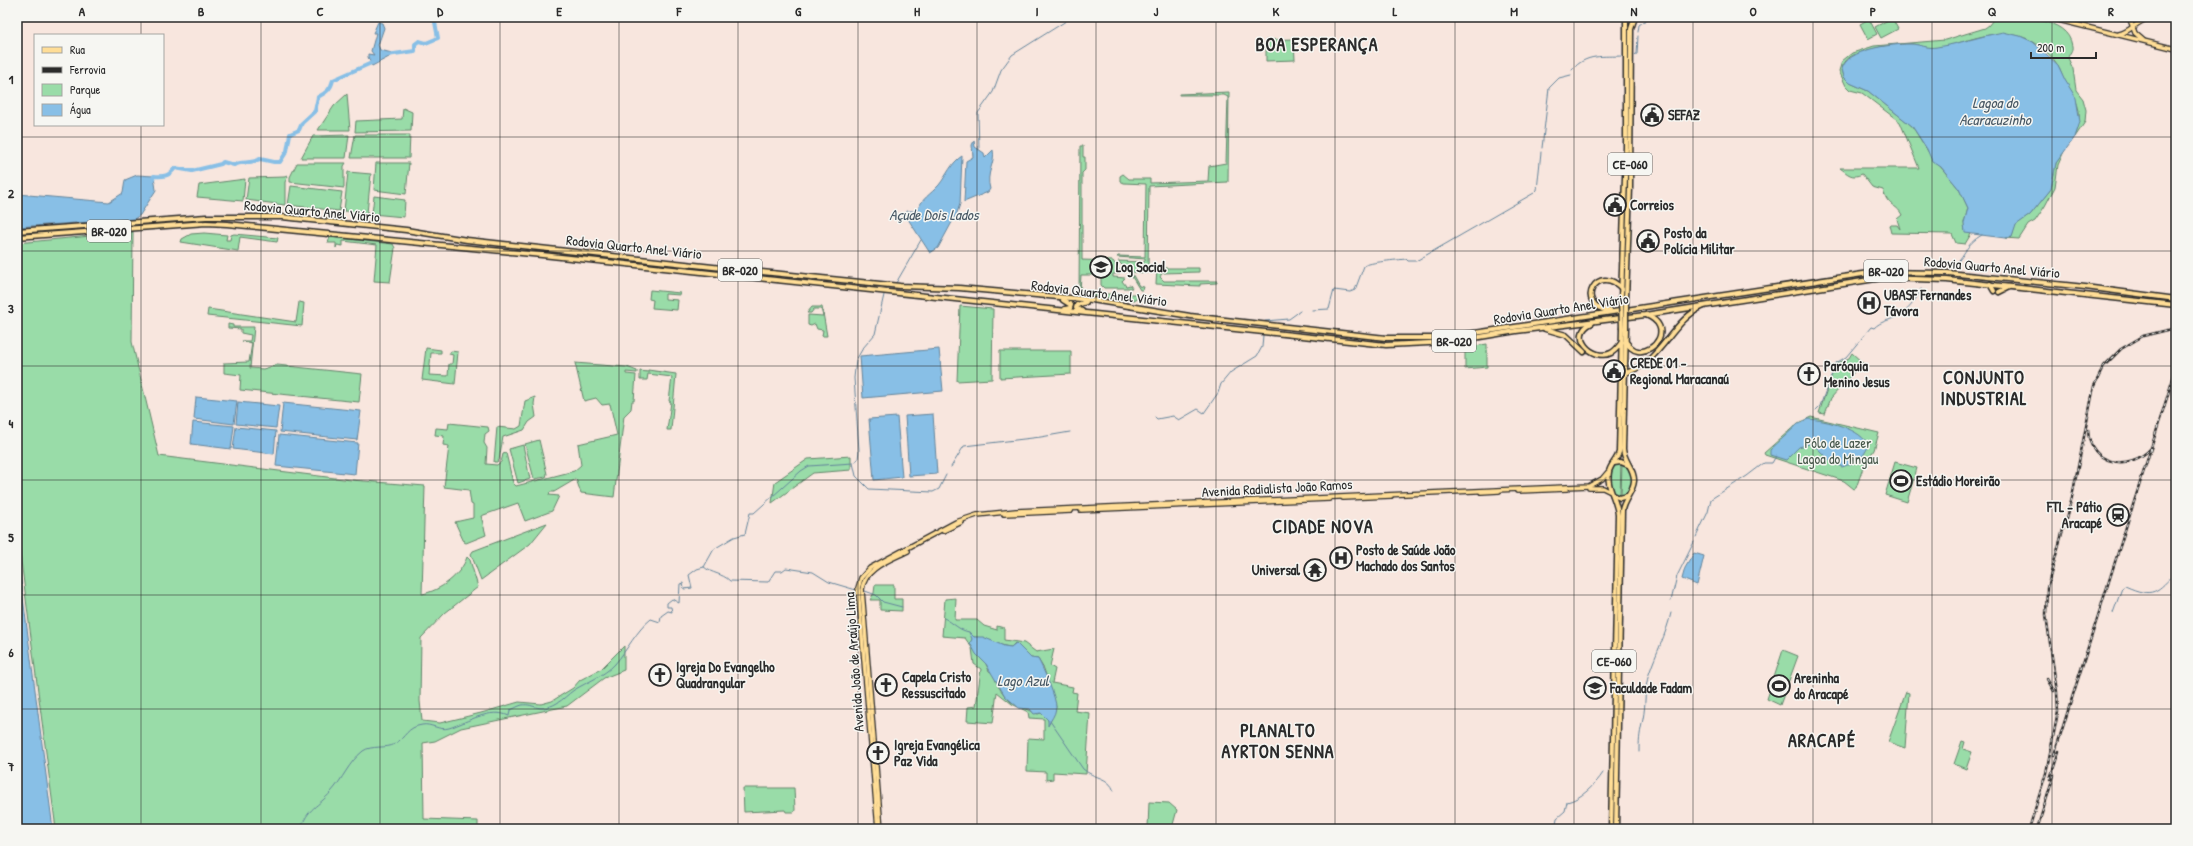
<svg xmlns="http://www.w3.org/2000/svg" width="2193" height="846" font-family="'Patrick Hand',sans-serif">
  <rect width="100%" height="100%" fill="#f8e6de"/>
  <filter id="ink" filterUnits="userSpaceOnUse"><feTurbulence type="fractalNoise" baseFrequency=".025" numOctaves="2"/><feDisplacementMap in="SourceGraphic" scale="8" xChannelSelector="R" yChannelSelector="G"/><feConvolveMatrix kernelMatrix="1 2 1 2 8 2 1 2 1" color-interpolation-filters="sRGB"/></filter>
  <g filter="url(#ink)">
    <g fill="#99dca8" stroke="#62846a" fill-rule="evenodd">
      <path d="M1995 17C2017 17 2068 16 2072 46 2073 51 2069 53 2068 58L2073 69 2076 90 2083 99 2086 110 2085 122 2075 137C2084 111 2078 103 2065 81 2062 76 2061 69 2057 64 2049 52 2033 39 2019 36 1990 28 1964 44 1936 48 1927 49 1921 45 1912 44 1899 42 1861 50 1850 57 1846 60 1843 64 1842 69L1844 77 1850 83 1868 91 1912 126 1929 153 1959 189 1968 208 1964 223 1965 232 1971 234 1965 244 1956 243 1952 234 1891 233 1889 225H1897L1900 229 1897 219 1902 215C1896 203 1888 208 1883 190L1872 187 1862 174C1852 179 1848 174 1840 168H1919L1900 122 1862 93 1850 90 1846 86 1839 71 1842 61 1852 53 1874 46 1945 40 1985 28 1989 25Z"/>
      <path d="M1892 18 1898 29 1881 38 1875 27Z"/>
      <path d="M1869 19 1877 34 1868 39 1860 24Z"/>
      <path d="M1294 39 1295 60 1266 61V40Z"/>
      <path d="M1229 92 1228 182 1149 186 1148 273 1131 272 1139 286 1144 287 1143 290H1140L1129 272 1118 261 1144 262 1146 259 1117 257 1118 256 1145 257 1146 184 1124 183 1120 181V176L1123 174 1129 179H1150V183L1208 181 1209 166 1226 163 1228 97 1224 95H1179V94Z"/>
      <path d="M347 94 350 130H318L334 106Z"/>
      <path d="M403 108 412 112 411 131 355 132 356 121 402 119Z"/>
      <path d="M349 135 346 158H301L313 136Z"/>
      <path d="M355 135H410L409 158H351Z"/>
      <path d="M1080 146H1083V157H1085V170L1082 173V260L1113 261 1120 271 1119 274H1113V277L1125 278 1122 281 1126 286 1130 285 1132 288H1104L1101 285V275H1081L1080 292 1098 295V289L1103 294H1136L1139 297 1135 300 1079 295Z"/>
      <path d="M2065 149 2058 165 2055 187 2045 206 2035 221 2028 225 2019 239 2005 238 2012 237 2015 225 2030 215 2051 189 2056 163Z"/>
      <path d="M297 163H346L344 166V188L290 182V177Z"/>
      <path d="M376 163H409L406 194 374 190Z"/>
      <path d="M348 172 371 174 367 213 344 211Z"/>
      <path d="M286 175 288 176 285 182V205L246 200 249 178 285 177Z"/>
      <path d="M245 179 243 201 197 197 199 185Z"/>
      <path d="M291 186 342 192 339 211 288 205Z"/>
      <path d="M374 196 405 200 404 217 372 214Z"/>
      <path d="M133 232 132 342 159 456 351 480 425 486 422 594C440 591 461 575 467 557L470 560 478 587 445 613 421 638 420 701 422 721 440 723 481 713 519 702 541 704 552 701 573 688 580 680 601 669 624 646V670L604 678 567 706 461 728 435 741 423 743 424 819 478 821V829H56L17 530V243Z"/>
      <path d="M204 233 227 235 226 240H230L231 235 234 234 278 238 277 242 240 237 238 251 181 242 182 239 191 234Z"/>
      <path d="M330 237 393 244 395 248 390 282 374 281 377 245 343 241V246L337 245 336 248V243H328Z"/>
      <path d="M1157 268H1199V272L1162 273 1160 277 1164 281H1217V283L1200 284V286L1156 284Z"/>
      <path d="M650 290 680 293V295L665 294V299L678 300 677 310 652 308 653 300 649 299Z"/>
      <path d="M299 302 304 303 302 326 207 316 208 309 296 322Z"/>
      <path d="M960 306 993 309 992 379 957 381Z"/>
      <path d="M812 307H822L827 336H822L823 330 817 329 815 324 811 326 808 325V315L823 316 821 309H814L811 313H807Z"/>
      <path d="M228 324 233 325V327H254L250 368 263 369 277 365 362 374 359 402 240 390 241 375 224 373V363L249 362 252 343 242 341H250L251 335 241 333V329L228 328Z"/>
      <path d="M1487 344V367L1465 369V351H1469V347Z"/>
      <path d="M426 348 441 350V353H431L429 375 448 376 449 364H452L453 355 449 354 451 351 458 352 455 384 422 380Z"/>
      <path d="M1000 351H1071V374L1000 378Z"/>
      <path d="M1852 353 1863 363 1857 369 1836 364 1849 358Z"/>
      <path d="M575 363 627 367 637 371V373L626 372V374L636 375 634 401H632L631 409 624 416 614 497 581 493 576 479 554 492H550L549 495 559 496 552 511 525 521 518 503 481 516 486 535 466 543 464 542 455 522 473 518V505L471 504 469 490 444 487 449 446 443 445 444 436 435 435 436 428 448 429 449 423 488 427 489 431 485 434 484 443 487 448 486 464 497 465 501 462 503 454 506 453 513 483 516 486 574 471 581 465 578 444 617 435 610 404 602 405 596 398 584 401Z"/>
      <path d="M1835 365 1854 372 1831 398 1825 414 1819 413Z"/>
      <path d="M648 370 676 374 671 430H667L671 402 669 401 672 377 648 374 647 380H640V371L648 372Z"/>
      <path d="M535 397 534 404 536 417 529 422 524 430 503 437 499 460 497 462H494L497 427 516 429 521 426 525 401Z"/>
      <path d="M1811 417 1879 433 1874 450 1864 465 1856 488 1854 489 1844 481 1765 455 1764 453 1798 423Z"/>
      <path d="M539 440 547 474 546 477 534 479 525 444Z"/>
      <path d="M523 445 530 479 518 483 509 449Z"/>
      <path d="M851 456V470L813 473 772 503 775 482 808 459Z"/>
      <path d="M1895 462 1917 468 1907 502 1885 495Z"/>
      <path d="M1621 463 1620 496C1608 492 1607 474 1615 465Z"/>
      <path d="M1622 463C1634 468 1633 482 1629 492L1621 496Z"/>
      <path d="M547 523 530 544 481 580 471 554 473 551Z"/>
      <path d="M875 585H894V599H902V611L880 610V600H870L874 593Z"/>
      <path d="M956 598 955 620H977L984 626 997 630V626L1004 628V640L1024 643 1036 652 1054 649 1050 666 1055 669 1052 683 1073 687 1072 692 1077 693 1075 711 1090 713 1086 774 1053 772V779L1046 780V772L1027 771 1028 738 1044 739V719L1029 718 1028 712 1012 704 997 692 993 723 967 721 968 707 976 706 981 669 974 664 972 648 965 638 942 636 945 599ZM974 637C987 637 998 646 1011 647L1015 643 1031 658 1038 659 1044 669 1055 703 1056 707 1049 724 1048 720 1041 713 1038 714 1011 702 1005 696 998 686 993 673 989 671 986 664 970 643Z"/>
      <path d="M1783 650 1798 656 1780 705 1767 699Z"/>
      <path d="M1906 692 1909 693 1905 748 1888 742Z"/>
      <path d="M1962 741 1965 742 1963 749 1972 752 1966 769 1954 764Z"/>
      <path d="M743 788H794L795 810 794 812H786L785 810 744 812Z"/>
      <path d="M1149 802 1169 803 1177 810 1172 828H1148Z"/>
    </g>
    <g fill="#88bfe6" stroke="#63849b">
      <path d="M378 22 382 23 384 28 378 45 380 50 392 53 389 57 372 66 368 57V54L374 55 371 51 376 33H373Z"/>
      <path d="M2003 32 2020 36 2033 42 2058 65 2065 80 2076 98 2080 122 2075 137 2056 163 2051 189 2030 215 2016 225 2012 237 2005 238 1965 233 1964 223 1968 208 1959 189 1941 167 1932 161 1927 149 1912 126 1868 91 1850 83 1844 77 1842 69C1847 49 1891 44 1910 44 1920 44 1927 49 1937 47 1959 44 1980 36 2003 32Z"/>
      <path d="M974 141 975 147 984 153 985 158 993 150C996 163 985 173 990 189L988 192 964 202 966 161 973 157 972 145Z"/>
      <path d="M962 156 960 204 957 213 938 248 930 253 906 216 907 211H917C921 199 931 194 939 185 947 175 951 163 962 156Z"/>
      <path d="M137 175 154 176 156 190 140 215 134 219 17 227V194L109 202 123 193 125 180Z"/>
      <path d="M939 349 943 391 863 398 860 356Z"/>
      <path d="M196 397 237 401 234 424 194 419Z"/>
      <path d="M238 402 279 406 276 428 236 424Z"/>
      <path d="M283 403 361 411 357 440 280 432Z"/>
      <path d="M933 414 937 474 909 476 905 416Z"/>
      <path d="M897 417 902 477 874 480 869 419Z"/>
      <path d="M1808 419C1825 420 1863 429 1868 446 1864 459 1854 463 1842 467L1830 461 1812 443 1799 447 1786 460 1770 455V450L1798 424Z"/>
      <path d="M193 422 234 426 231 449 191 444Z"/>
      <path d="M236 427 276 431 274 454 233 449Z"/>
      <path d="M279 435 358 443 355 474 276 466Z"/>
      <path d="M17 551 53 829H17Z"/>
      <path d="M1694 553 1704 556 1697 585 1682 579 1685 568Z"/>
      <path d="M969 632 974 637H983L1004 646 1011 647 1016 643 1031 658 1038 659C1043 668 1057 699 1056 708 1055 716 1051 719 1048 726V720L1041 713 1034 714 1030 709 1019 708 1005 696 986 664 976 654 970 643 972 639Z"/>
    </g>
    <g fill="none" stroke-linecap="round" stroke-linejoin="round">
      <g stroke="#63849b" stroke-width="1">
        <path d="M1638 32 1639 25 1650 17"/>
        <path d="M1633 55 1637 54 1638 36"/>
        <path d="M1572 70C1586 53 1603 57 1623 56"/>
        <path d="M1542 148 1549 88 1559 78 1571 75"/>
        <path d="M979 150 978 113 993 92 1001 70 1012 55 1066 21"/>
        <path d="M1952 267C1967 255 1964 245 1982 235"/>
        <path d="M896 283 921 240"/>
        <path d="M1312 310 1329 309 1334 290 1350 292 1355 290 1364 266C1369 262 1398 260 1406 259L1408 261H1416L1534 193 1537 190 1541 152"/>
        <path d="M1265 321 1289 319 1300 311"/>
        <path d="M1816 410 1820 406 1836 363 1846 357 1871 327 1874 328C1881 321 1888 321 1896 317 1909 311 1915 301 1921 289"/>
        <path d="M1155 417 1157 419 1173 416 1179 420 1198 409 1204 413 1218 393 1221 384 1231 372 1257 356 1262 347 1263 335"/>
        <path d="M854 462 858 459 859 450 854 378 856 360 863 348 875 334 884 295"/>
        <path d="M951 467 964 446 1041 437 1070 432"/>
        <path d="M1696 537 1708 512 1711 499 1747 476 1764 463H1772L1776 456"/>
        <path d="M704 567C712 574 722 573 730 581L768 582 775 571H782L786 568 813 572 829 582 856 590"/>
        <path d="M865 591 876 595 883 602 902 607"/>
        <path d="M1671 601 1677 576 1694 542"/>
        <path d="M2113 613 2122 588 2125 586C2154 599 2157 592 2176 572"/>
        <path d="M944 618C954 623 958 630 969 632"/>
        <path d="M1050 721 1083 769C1094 779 1109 776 1114 791"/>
        <path d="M1639 752C1639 737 1640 733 1643 719 1646 704 1644 689 1649 674 1656 653 1666 635 1671 613"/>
        <path d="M301 829C307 808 318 807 331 792 343 779 348 763 363 751 371 745 387 749 395 744 406 737 407 727 422 725 431 723 439 731 449 728 468 722 490 707 509 716L510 710C514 709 518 706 522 705 535 703 538 714 557 703 563 700 568 694 574 690 587 682 604 676 615 664 628 649 636 631 651 619L660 622 661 616 668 611 672 612 671 607H667V603L672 599 679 603 680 584 683 583 684 589 692 588 689 575 697 569 704 567 714 549 734 537 745 534 750 513H754L801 471 809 466 853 463 856 476 869 489 933 492 939 489 946 475"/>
        <path d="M1555 829 1557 818 1565 811 1567 802C1581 799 1595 785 1603 773"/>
        <path d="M1829 829 1830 826"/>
      </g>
      <g stroke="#88bfe6" stroke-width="4">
        <path d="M387 55 415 51V44L419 41 426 43 438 38 434 17"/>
        <path d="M152 180 154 176C164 177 169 176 175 168L192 171 221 164 223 162 234 165C243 160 249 165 260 159L274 162H280L287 151 290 134 299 130 302 123 315 111 318 97C326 93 331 89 333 80L376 61"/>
      </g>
      <g stroke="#2b2b2b" stroke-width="6">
        <g id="major">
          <path d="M2046 17 2176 49"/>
          <path d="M2129 17 2135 33 2143 40"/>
          <path d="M2119 34C2130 32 2136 22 2149 18"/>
          <path d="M1589 488H1603L1611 492"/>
          <path d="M1517 491 1567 489"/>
          <path d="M1481 492 1499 491"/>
          <path d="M1343 498 1391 496"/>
          <path d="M1081 510 1329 499"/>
          <path d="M1004 514 1071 511"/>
          <path d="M943 531 962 522"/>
          <path d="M878 829 858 588 861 578 870 568 956 522 977 515 1016 511 1589 486 1602 479 1608 472"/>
          <path d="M881 829 862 590C864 568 890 560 908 551"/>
        </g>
      </g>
      <g stroke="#2b2b2b" stroke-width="7">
        <g id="highway">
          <path d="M17 231 206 217H282L406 230 467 240 722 268 900 286 959 288 1092 300 1190 316 1386 338H1435L1468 334 1876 272 1948 273 2085 287 2176 299"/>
          <path d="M17 237 206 223 227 224 542 255 1386 345 1450 342 1516 331 1645 315 1882 278 1947 280 2176 305"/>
          <path d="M1990 284 1994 291"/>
          <path d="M1999 292 2009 287"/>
          <path d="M1621 299 1626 147V17"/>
          <path d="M1626 299 1630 188 1631 29 1635 17"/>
          <path d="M1063 300 1071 305 1070 308 1065 309"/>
          <path d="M1082 311 1076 308 1077 305 1086 302"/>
          <path d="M1610 311C1572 306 1598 261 1622 289"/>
          <path d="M1592 323C1567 335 1593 362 1611 353 1615 351 1619 346 1622 342"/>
          <path d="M1545 329 1566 335 1584 352"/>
          <path d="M1626 342C1629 346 1632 350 1638 351 1654 354 1675 327 1646 315"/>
          <path d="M1625 373C1661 364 1671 320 1704 306"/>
          <path d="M1614 463 1621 462 1628 465"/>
          <path d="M1613 495 1620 498 1627 496"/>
          <path d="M1611 829 1618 515C1617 499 1606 488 1609 472 1610 465 1617 460 1619 452L1622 328"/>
          <path d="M1616 829 1622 510C1624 499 1633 492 1634 481 1635 469 1624 462 1623 449L1626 328"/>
        </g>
      </g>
      <use href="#major" stroke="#ffdd96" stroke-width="3.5"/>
      <use href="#highway" stroke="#ffdd96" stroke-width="4"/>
      <g stroke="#2b2b2b" stroke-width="2.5">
        <g id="rail">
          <path d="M2088 430C2089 465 2130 472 2151 448"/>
          <path d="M2047 679 2054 691"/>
          <path d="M2054 755 2176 369"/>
          <path d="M2050 779 2059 751"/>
          <path d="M2029 829 2046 773 2058 712 2057 692 2046 615 2047 588 2072 497 2094 386 2104 366 2121 349 2143 336 2176 328"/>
          <path d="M2037 829 2054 775"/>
        </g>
      </g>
      <use href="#rail" stroke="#f6f6f2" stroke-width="1" stroke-dasharray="3" stroke-linecap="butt"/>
      <g stroke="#2b2b2b" stroke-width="7" stroke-linecap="butt">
        <g id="highway-bridge">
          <path d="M1621 299 1622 328"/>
          <path d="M1626 328V299"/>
        </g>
      </g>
      <use href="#highway-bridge" stroke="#ffdd96" stroke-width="4"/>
    </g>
  </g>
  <path fill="none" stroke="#2b2b2b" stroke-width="1" stroke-opacity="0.55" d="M141 17V35M261 17V829M380 17V829M500 17V829M619 17V829M738 17V829M858 17V829M977 17V829M1096 17V829M1216 17V829M1335 17V829M1455 17V829M1574 17V829M1693 17V829M1813 17V829M1932 17V829M2052 17V829M141 125V829M17 137H2176M17 251H2176M17 366H2176M17 480H2176M17 595H2176M17 709H2176"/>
  <defs>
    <g id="civic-ring" transform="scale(1.15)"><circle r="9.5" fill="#f6f6f2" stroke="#2b2b2b" stroke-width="1.5"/><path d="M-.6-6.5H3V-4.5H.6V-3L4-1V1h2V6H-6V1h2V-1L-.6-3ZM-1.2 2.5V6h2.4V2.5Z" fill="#2b2b2b"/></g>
    <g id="university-ring" transform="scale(1.15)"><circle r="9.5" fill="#f6f6f2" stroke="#2b2b2b" stroke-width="1.5"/><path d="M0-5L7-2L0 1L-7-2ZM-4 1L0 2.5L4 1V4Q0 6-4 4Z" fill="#2b2b2b"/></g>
    <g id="hospital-ring" transform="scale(1.15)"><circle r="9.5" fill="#f6f6f2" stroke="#2b2b2b" stroke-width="1.5"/><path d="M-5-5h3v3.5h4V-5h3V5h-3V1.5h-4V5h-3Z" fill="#2b2b2b"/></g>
    <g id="church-ring" transform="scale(1.15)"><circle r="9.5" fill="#f6f6f2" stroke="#2b2b2b" stroke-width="1.5"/><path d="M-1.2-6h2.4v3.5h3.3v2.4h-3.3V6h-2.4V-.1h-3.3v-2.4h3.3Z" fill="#2b2b2b"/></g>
    <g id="stadium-ring" transform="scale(1.15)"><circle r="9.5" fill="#f6f6f2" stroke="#2b2b2b" stroke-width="1.5"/><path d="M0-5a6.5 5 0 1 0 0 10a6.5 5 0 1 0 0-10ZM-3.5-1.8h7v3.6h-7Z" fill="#2b2b2b"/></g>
    <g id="station-ring" transform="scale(1.15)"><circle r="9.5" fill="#f6f6f2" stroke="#2b2b2b" stroke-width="1.5"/><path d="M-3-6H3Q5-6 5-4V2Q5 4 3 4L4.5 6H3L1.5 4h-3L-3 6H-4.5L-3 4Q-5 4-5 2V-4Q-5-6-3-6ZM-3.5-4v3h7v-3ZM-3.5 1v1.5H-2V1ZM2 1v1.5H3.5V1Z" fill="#2b2b2b"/></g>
    <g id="temple-ring" transform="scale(1.15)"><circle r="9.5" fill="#f6f6f2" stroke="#2b2b2b" stroke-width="1.5"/><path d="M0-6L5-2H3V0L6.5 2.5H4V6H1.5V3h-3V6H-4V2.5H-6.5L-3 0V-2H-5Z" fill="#2b2b2b"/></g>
  </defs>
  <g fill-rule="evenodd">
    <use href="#civic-ring" x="1652" y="115"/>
    <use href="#civic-ring" x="1615" y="205"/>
    <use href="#civic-ring" x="1648" y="241"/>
    <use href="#university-ring" x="1101" y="267"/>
    <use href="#hospital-ring" x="1869" y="303"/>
    <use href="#civic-ring" x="1614" y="371"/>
    <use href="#church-ring" x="1809" y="374"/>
    <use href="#stadium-ring" x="1901" y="481"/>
    <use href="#station-ring" x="2118" y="515"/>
    <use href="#hospital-ring" x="1341" y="558"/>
    <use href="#temple-ring" x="1315" y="570"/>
    <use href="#church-ring" x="660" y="675"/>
    <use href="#church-ring" x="886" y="685"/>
    <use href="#stadium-ring" x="1779" y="686"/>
    <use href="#university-ring" x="1595" y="688"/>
    <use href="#church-ring" x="878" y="753"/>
  </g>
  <g text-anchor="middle" stroke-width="3" stroke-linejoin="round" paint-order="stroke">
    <g fill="#f6f6f2" stroke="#686867" stroke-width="1">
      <rect x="1608" y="153" width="44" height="22" rx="3"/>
      <rect x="87" y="220" width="44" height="22" rx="3"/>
      <rect x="718" y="259" width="44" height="22" rx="3"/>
      <rect x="1864" y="260" width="44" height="22" rx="3"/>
      <rect x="1432" y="330" width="44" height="22" rx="3"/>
      <rect x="1592" y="650" width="44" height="22" rx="3"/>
    </g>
    <g font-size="13" font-weight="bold" fill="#2b2b2b">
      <text x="1630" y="169">CE-060</text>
      <text x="109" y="236">BR-020</text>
      <text x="740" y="275">BR-020</text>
      <text x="1886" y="276">BR-020</text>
      <text x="1454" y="346">BR-020</text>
      <text x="1614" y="666">CE-060</text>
    </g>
    <g font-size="14" font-weight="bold" fill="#2b2b2b" stroke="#f6f6f2" text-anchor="start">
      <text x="1668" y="120">SEFAZ</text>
      <text x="1630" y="210">Correios</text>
      <text x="1664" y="238">Posto da<tspan x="1664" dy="16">Polícia Militar</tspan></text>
      <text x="1116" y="272">Log Social</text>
      <text x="1884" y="300">UBASF Fernandes<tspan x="1884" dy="16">Távora</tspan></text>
      <text x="1630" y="368">CREDE 01 -<tspan x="1630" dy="16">Regional Maracanaú</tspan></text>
      <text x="1824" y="371">Paróquia<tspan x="1824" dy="16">Menino Jesus</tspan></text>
      <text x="1916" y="486">Estádio Moreirão</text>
      <text x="2102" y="512" text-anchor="end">FTL - Pátio<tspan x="2102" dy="16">Aracapé</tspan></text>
      <text x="1356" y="555">Posto de Saúde João<tspan x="1356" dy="16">Machado dos Santos</tspan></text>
      <text x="1300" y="575" text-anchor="end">Universal</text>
      <text x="676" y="672">Igreja Do Evangelho<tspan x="676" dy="16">Quadrangular</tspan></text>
      <text x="902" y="682">Capela Cristo<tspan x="902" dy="16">Ressuscitado</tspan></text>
      <text x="1794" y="683">Areninha<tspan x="1794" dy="16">do Aracapé</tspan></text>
      <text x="1610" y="693">Faculdade Fadam</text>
      <text x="894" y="750">Igreja Evangélica<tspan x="894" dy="16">Paz Vida</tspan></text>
    </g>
    <g font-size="14" fill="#2b2b2b" stroke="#f6f6f2">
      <text transform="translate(312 211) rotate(5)" y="5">Rodovia Quarto Anel Viário</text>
      <text transform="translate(634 247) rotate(6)" y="5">Rodovia Quarto Anel Viário</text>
      <text transform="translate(1992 267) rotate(5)" y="5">Rodovia Quarto Anel Viário</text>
      <text transform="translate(1099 293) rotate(7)" y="5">Rodovia Quarto Anel Viário</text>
      <text transform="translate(1561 309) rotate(-9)" y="5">Rodovia Quarto Anel Viário</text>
      <text transform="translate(1277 488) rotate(-3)" y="5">Avenida Radialista João Ramos</text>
      <text transform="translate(854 662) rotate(-94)" y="5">Avenida João de Araújo Lima</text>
    </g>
    <g font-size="14" fill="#46574a" stroke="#f6f6f2">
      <text x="1838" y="448">Pólo de Lazer<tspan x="1838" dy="16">Lagoa do Mingau</tspan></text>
    </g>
    <g font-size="15" font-style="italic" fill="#475763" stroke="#f6f6f2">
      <text x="1995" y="108">Lagoa do<tspan x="1995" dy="17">Acaracuzinho</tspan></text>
      <text x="934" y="220">Açude Dois Lados</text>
      <text x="1023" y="686">Lago Azul</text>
    </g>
    <g font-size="18" font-weight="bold" letter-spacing="1" fill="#2b2b2b" stroke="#f6f6f2">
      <text x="1317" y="51">BOA ESPERANÇA</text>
      <text x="1984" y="384">CONJUNTO<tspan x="1984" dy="21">INDUSTRIAL</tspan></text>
      <text x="1323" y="533">CIDADE NOVA</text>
      <text x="1278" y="737">PLANALTO<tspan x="1278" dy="21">AYRTON SENNA</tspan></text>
      <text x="1822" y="747">ARACAPÉ</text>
    </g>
  </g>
  <rect width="2193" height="846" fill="none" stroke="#f6f6f2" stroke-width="44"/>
  <rect x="34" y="34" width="130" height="92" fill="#f6f6f2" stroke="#a5a5a2"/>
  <rect x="42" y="47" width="20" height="6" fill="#ffdd96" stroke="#a5a5a2"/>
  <text x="70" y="54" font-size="12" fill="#2b2b2b">Rua</text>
  <rect x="42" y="67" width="20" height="6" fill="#2b2b2b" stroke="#a5a5a2"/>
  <text x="70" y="74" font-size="12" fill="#2b2b2b">Ferrovia</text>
  <rect x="42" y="84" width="20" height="12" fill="#99dca8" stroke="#a5a5a2"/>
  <text x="70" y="94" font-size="12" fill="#2b2b2b">Parque</text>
  <rect x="42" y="104" width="20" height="12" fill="#88bfe6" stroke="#a5a5a2"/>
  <text x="70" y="114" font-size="12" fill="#2b2b2b">Água</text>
  <path d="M2031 52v6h65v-6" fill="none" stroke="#2b2b2b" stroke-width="2"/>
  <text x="2037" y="52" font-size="12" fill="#2b2b2b" stroke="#f6f6f2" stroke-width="3" paint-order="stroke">200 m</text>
  <rect x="22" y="22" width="2149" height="802" fill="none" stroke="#2b2b2b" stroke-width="1.5"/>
  <g font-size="13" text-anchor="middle" font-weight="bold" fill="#2b2b2b">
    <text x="82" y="16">A</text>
    <text x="201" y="16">B</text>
    <text x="320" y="16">C</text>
    <text x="440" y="16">D</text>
    <text x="559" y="16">E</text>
    <text x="679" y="16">F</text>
    <text x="798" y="16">G</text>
    <text x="917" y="16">H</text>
    <text x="1037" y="16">I</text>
    <text x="1156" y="16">J</text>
    <text x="1276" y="16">K</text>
    <text x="1395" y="16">L</text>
    <text x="1514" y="16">M</text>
    <text x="1634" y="16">N</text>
    <text x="1753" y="16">O</text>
    <text x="1873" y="16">P</text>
    <text x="1992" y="16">Q</text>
    <text x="2111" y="16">R</text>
    <text x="11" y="84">1</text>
    <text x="11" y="198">2</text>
    <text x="11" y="313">3</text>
    <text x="11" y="428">4</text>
    <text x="11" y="542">5</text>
    <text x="11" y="657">6</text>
    <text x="11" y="771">7</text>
  </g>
</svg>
